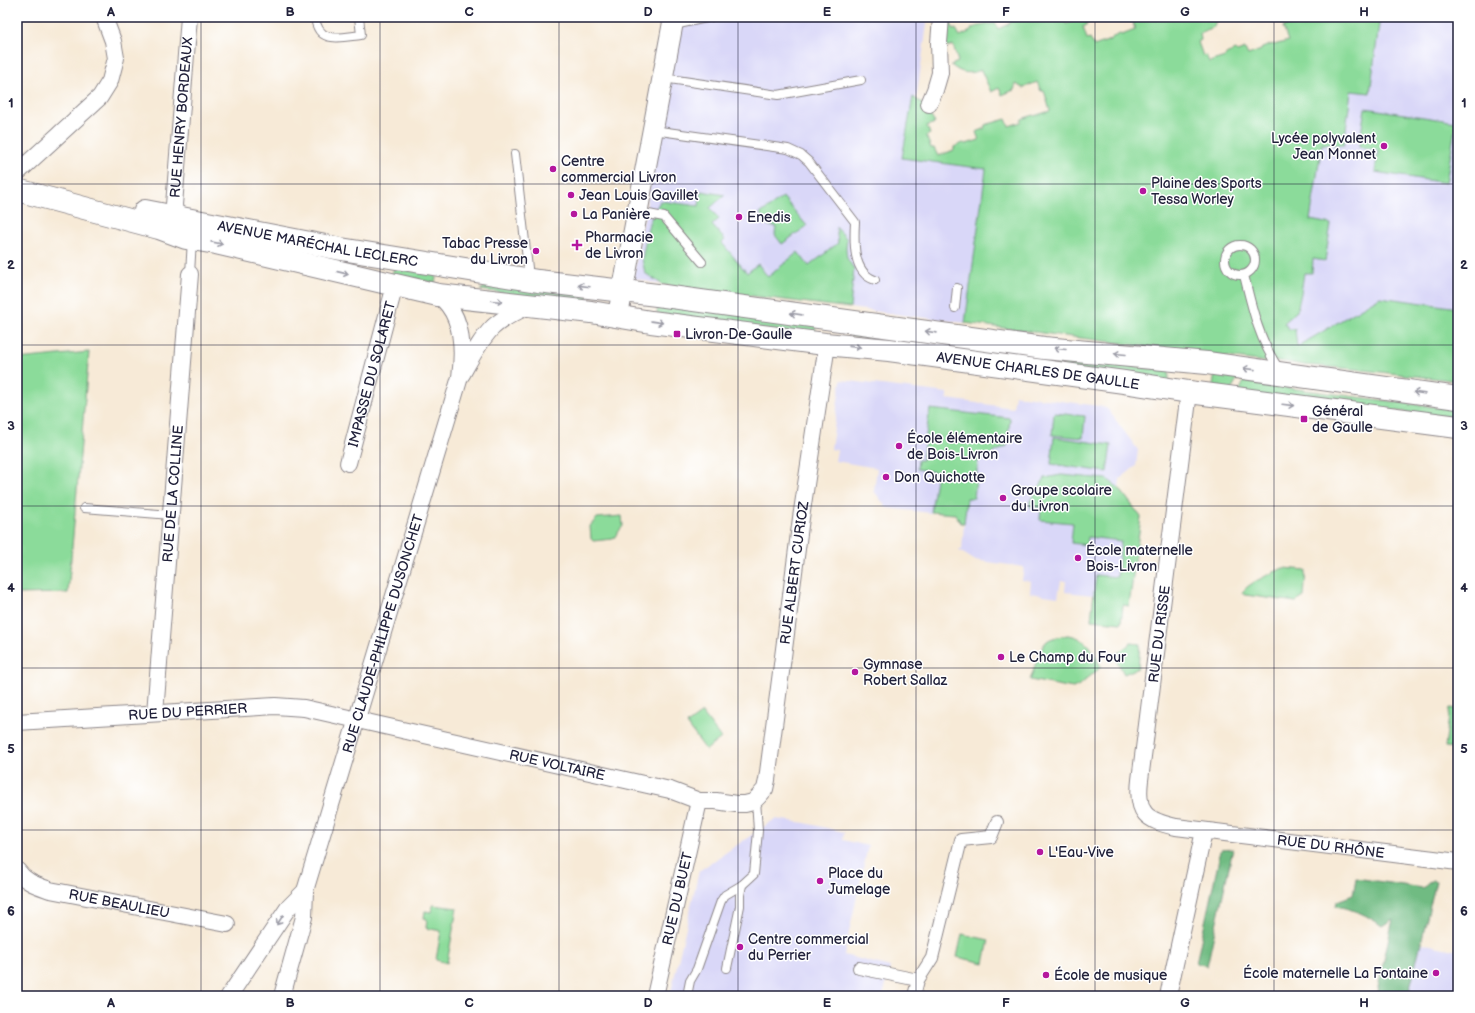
<svg xmlns="http://www.w3.org/2000/svg" width="1475" height="1013" font-family="'Balsamiq Sans',sans-serif">
  <rect width="100%" height="100%" fill="#fff"/>
  <filter id="ink" filterUnits="userSpaceOnUse"><feTurbulence type="fractalNoise" baseFrequency=".025" numOctaves="2"/><feDisplacementMap in="SourceGraphic" scale="8" xChannelSelector="R" yChannelSelector="G"/><feConvolveMatrix kernelMatrix="1 2 1 2 8 2 1 2 1" color-interpolation-filters="sRGB"/></filter>
  <filter id="wash" filterUnits="userSpaceOnUse"><feTurbulence type="fractalNoise" baseFrequency=".012" numOctaves="4" result="noise"/><feDisplacementMap in="SourceGraphic" scale="16" xChannelSelector="R" yChannelSelector="G"/><feGaussianBlur stdDeviation="0.9" result="paint"/><feColorMatrix in="noise" values="0 0 0 0 0 0 0 0 0 0 0 0 0 0 0 0 0 1.4 0 .05"/><feComposite in="paint" operator="in"/></filter>
  <g filter="url(#wash)">
    <rect width="100%" height="100%" fill="#f7ead7"/>
    <g fill="#d9d7f8">
      <path d="M681 17H928L909 150 925 156 988 158 965 323 850 308 663 285 633 278Z"/>
      <path d="M1328 17H1458V381L1354 369 1304 365 1295 362 1264 293Z"/>
      <path d="M841 380 947 393V399L1013 408 1015 395 1106 407 1138 450 1136 466 1120 479 1119 488 1141 517 1129 606 1123 605 1121 623 1091 620 1094 595 1065 592 1066 581H1061L1058 597 1030 593 1031 581 1022 580 1024 567 974 560 958 550H962L964 523H961L955 514 931 512V513L887 508 874 491 877 468 835 461 837 450 831 449Z"/>
      <path d="M775 819 805 823 844 832 843 840 868 846 844 955 890 967 883 996H670L699 871Z"/>
      <path d="M1421 943 1458 951V996H1408Z"/>
    </g>
    <g fill="#8bdb9a" stroke="#567e6a">
      <path d="M949 17 953 30 956 29 960 36 971 31 972 28C980 25 987 25 995 23L998 29 1009 24 1010 22 1028 17H1063L1066 24 1084 17 1087 25 1083 27 1087 39 1090 38 1094 46 1110 40 1111 38 1120 34 1122 35 1135 30 1133 22 1140 19 1141 17H1219L1216 20 1214 27 1200 33 1201 40 1198 42 1203 56 1206 55 1209 62 1225 57 1226 54 1235 50 1237 52 1245 49 1248 55 1261 50 1262 48 1273 44 1274 45 1288 41 1283 27 1291 24 1292 21 1301 17 1303 18 1307 17H1380L1370 93 1351 91 1344 145 1322 144 1310 220 1331 224 1325 261 1313 259 1312 273H1304L1301 293 1297 311 1284 323 1289 329H1295L1297 347 1380 297 1458 308V381L1354 369 1304 365 1281 361 1266 362 965 323 986 169 902 158 913 97 922 103 935 123 927 126 930 134 926 136 931 148H934L938 156 954 150V147L963 143 966 144 979 140 976 132 984 129 985 125 1006 119 1009 126 1021 122 1022 119 1033 115 1034 116 1050 111 1044 90 1041 91 1037 82 1023 88 1016 84 1014 90 1002 95 999 88 991 92 981 70C969 75 960 73 951 65L958 62 953 45 944 48Z"/>
      <path d="M1365 108 1456 122 1446 183 1375 172 1378 150 1359 147Z"/>
      <path d="M701 191 725 195 710 208 719 219 712 225 725 240 722 243 747 273 758 264 768 277 798 252 809 266 838 243 836 227 847 239 846 248 847 258 854 269 850 308 663 285 645 273 642 259 649 223 660 201 699 206Z"/>
      <path d="M783 197 807 226 782 244 775 235 776 226H769L760 214Z"/>
      <path d="M394 268 435 274 436 278 435 283 392 274Z"/>
      <path d="M498 284 588 295V303L480 290 489 285Z"/>
      <path d="M658 304 816 325 814 337 657 313Z"/>
      <path d="M864 331 1153 369 1160 366 1170 367 1168 384 849 336Z"/>
      <path d="M89 352 68 593 17 594V359Z"/>
      <path d="M1215 374 1238 377 1230 392 1212 390Z"/>
      <path d="M1246 378 1255 379 1273 386 1458 410V418L1238 393Z"/>
      <path d="M930 409 1010 418 1007 446 978 461 974 498H967L964 523H961L955 514 931 512 937 472 917 469 918 460H922Z"/>
      <path d="M1054 413 1085 416 1083 438 1052 435Z"/>
      <path d="M1054 437 1111 445 1107 472 1051 464Z"/>
      <path d="M1061 475 1107 479 1119 488 1141 517 1129 606 1123 605 1121 623 1091 620 1096 575 1117 577 1121 541 1088 537 1087 545 1071 543 1073 523 1040 520 1041 508 1030 507V501L1045 478Z"/>
      <path d="M622 516 623 526 613 539 593 541 591 539 590 526 597 518Z"/>
      <path d="M1283 568 1306 570 1304 597 1296 602 1245 595 1242 593C1247 583 1273 573 1283 568Z"/>
      <path d="M1067 635C1086 636 1094 652 1101 667L1081 684 1073 688 1030 680C1034 671 1039 649 1046 642 1051 637 1060 637 1067 635Z"/>
      <path d="M1131 643 1140 644 1138 668 1124 674 1114 656Z"/>
      <path d="M1450 708 1458 709V748L1445 747Z"/>
      <path d="M702 713 721 738 706 750 687 724Z"/>
      <path d="M433 905 457 908 447 963 436 960 441 931 426 928 427 919 424 918 425 911 431 912Z"/>
      <path d="M962 934 989 940 984 963 957 957Z"/>
    </g>
    <g fill="#70bb82" stroke="#496e5e">
      <path d="M1233 849 1207 966 1196 963 1221 850Z"/>
      <path d="M1356 878 1423 888 1432 880 1436 881 1408 996H1376L1393 919 1382 926C1366 914 1355 910 1336 906L1337 901 1353 895Z"/>
    </g>
  </g>
  <g filter="url(#ink)">
    <g fill="none" stroke-linecap="round" stroke-linejoin="round">
      <g stroke="#8c8689" stroke-width="10">
        <g id="service">
          <path d="M315 17C318 45 341 37 361 35L359 17"/>
          <path d="M674 25 711 17"/>
          <path d="M663 78 778 95 861 80"/>
          <path d="M653 130 788 149 801 155 809 162 855 222C854 240 852 273 875 280"/>
          <path d="M515 154 528 268 526 278"/>
          <path d="M638 212 664 217 702 262"/>
          <circle cx="1240" cy="260" r="15"/>
          <path d="M190 274 192 239"/>
          <path d="M1244 275C1252 308 1259 340 1279 369"/>
          <path d="M955 308 957 288"/>
          <path d="M84 508 171 515"/>
          <path d="M727 968 740 906V895L742 885"/>
          <path d="M687 996 690 981 697 969 721 901 725 895 742 885 754 874 758 831 756 799"/>
        </g>
      </g>
      <g stroke="#8c8689" stroke-width="14">
        <g id="pedestrian">
          <path d="M859 968 918 980"/>
          <path d="M914 996 918 980 932 958 961 840 991 837 997 822"/>
        </g>
      </g>
      <g stroke="#8c8689" stroke-width="18">
        <g id="minor">
          <path d="M929 104 935 90 940 73 939 43 941 17"/>
          <path d="M17 173 100 97 110 81 116 58 113 41 104 17"/>
          <path id="s1" d="M176 217 174 205 189 17"/>
          <path d="M462 374C471 358 480 340 493 327 504 317 518 311 531 305"/>
          <path id="s2" d="M1189 392 1140 780C1136 814 1146 820 1176 827L1458 862"/>
          <path id="s3" d="M348 463 395 285"/>
          <path id="s4" d="M155 713 190 274"/>
          <path id="s5" d="M17 722 275 706 304 708 670 790 699 801H716L736 804H745L753 802 759 796 765 789 767 780 801 518 826 351 825 344"/>
          <path id="s6" d="M17 870C25 882 36 885 50 890L227 924"/>
          <path d="M229 996 288 908 305 891"/>
          <path id="s7" d="M282 996 304 917 305 891 460 377C464 348 463 314 438 295"/>
          <path id="s8" d="M655 996 699 801"/>
          <path d="M1168 996 1204 831"/>
        </g>
      </g>
      <g stroke="#8c8689" stroke-width="22">
        <path id="tertiary" d="M618 315 674 17"/>
      </g>
      <g stroke="#8c8689" stroke-width="24">
        <g id="primary">
          <path id="s9" d="M17 190 159 228 186 238 216 243 438 295 591 312 651 322 825 344 889 350 1124 382 1189 392 1458 427"/>
          <path id="s10" d="M145 211 341 249 538 281 657 295 1044 348 1207 363 1458 398"/>
        </g>
      </g>
      <use href="#service" stroke="#fff" stroke-width="8"/>
      <use href="#pedestrian" stroke="#fff" stroke-width="12"/>
      <use href="#minor" stroke="#fff" stroke-width="16"/>
      <use href="#tertiary" stroke="#fff" stroke-width="20"/>
      <use href="#primary" stroke="#fff" stroke-width="22"/>
    </g>
    <defs><path id="oneway-shaft" d="M-6 0H5M1.5-3L5.5 0L1.5 3" fill="none" stroke-width="1.6" stroke-linecap="round" stroke-linejoin="round"/></defs>
    <g stroke="#9c9ca7">
      <use href="#oneway-shaft" transform="translate(217 243) rotate(11)"/>
      <use href="#oneway-shaft" transform="translate(343 273) rotate(13)"/>
      <use href="#oneway-shaft" transform="translate(584 286) rotate(-173)"/>
      <use href="#oneway-shaft" transform="translate(497 301) rotate(5)"/>
      <use href="#oneway-shaft" transform="translate(796 314) rotate(-172)"/>
      <use href="#oneway-shaft" transform="translate(657 322) rotate(8)"/>
      <use href="#oneway-shaft" transform="translate(931 332) rotate(-172)"/>
      <use href="#oneway-shaft" transform="translate(855 347) rotate(6)"/>
      <use href="#oneway-shaft" transform="translate(1060 349) rotate(-175)"/>
      <use href="#oneway-shaft" transform="translate(1120 354) rotate(-175)"/>
      <use href="#oneway-shaft" transform="translate(1249 369) rotate(-174)"/>
      <use href="#oneway-shaft" transform="translate(1419 393) rotate(-172)"/>
      <use href="#oneway-shaft" transform="translate(1288 405) rotate(7)"/>
      <use href="#oneway-shaft" transform="translate(280 920) rotate(123)"/>
    </g>
  </g>
  <path fill="none" stroke="#22223b" stroke-width="1" stroke-opacity="0.55" d="M201 17V996M380 17V996M559 17V996M738 17V996M916 17V996M1095 17V996M1274 17V996M17 184H1458M17 345H1458M17 506H1458M17 668H1458M17 830H1458"/>
  <g fill="#b5179e" stroke="#fff" stroke-width="1.5">
    <circle cx="1384" cy="146" r="4"/>
    <circle cx="553" cy="169" r="4"/>
    <circle cx="1143" cy="191" r="4"/>
    <circle cx="571" cy="195" r="4"/>
    <circle cx="574" cy="214" r="4"/>
    <circle cx="739" cy="217" r="4"/>
    <path d="M575 239h4v4h4v4h-4v4h-4v-4h-4v-4h4z"/>
    <circle cx="536" cy="251" r="4"/>
    <rect x="673" y="330" width="8" height="8" rx="2"/>
    <rect x="1300" y="415" width="8" height="8" rx="2"/>
    <circle cx="899" cy="446" r="4"/>
    <circle cx="886" cy="477" r="4"/>
    <circle cx="1003" cy="498" r="4"/>
    <circle cx="1078" cy="558" r="4"/>
    <circle cx="1001" cy="657" r="4"/>
    <circle cx="855" cy="672" r="4"/>
    <circle cx="1040" cy="852" r="4"/>
    <circle cx="820" cy="881" r="4"/>
    <circle cx="740" cy="947" r="4"/>
    <circle cx="1436" cy="973" r="4"/>
    <circle cx="1046" cy="975" r="4"/>
  </g>
  <g text-anchor="middle" stroke-width="3" stroke-linejoin="round" paint-order="stroke">
    <g font-size="14" fill="#22223b" stroke="#fff">
      <text dy="5" stroke="none"><textPath href="#s1" startOffset="100">RUE HENRY BORDEAUX</textPath></text>
      <text dy="5" stroke="none"><textPath href="#s10" startOffset="176">AVENUE MARÉCHAL LECLERC</textPath></text>
      <text dy="5" stroke="none"><textPath href="#s9" startOffset="1039">AVENUE CHARLES DE GAULLE</textPath></text>
      <text dy="5" stroke="none"><textPath href="#s3" startOffset="92">IMPASSE DU SOLARET</textPath></text>
      <text dy="5" stroke="none"><textPath href="#s4" startOffset="220">RUE DE LA COLLINE</textPath></text>
      <text dy="5" stroke="none"><textPath href="#s5" startOffset="984">RUE ALBERT CURIOZ</textPath></text>
      <text dy="5" stroke="none"><textPath href="#s7" startOffset="377">RUE CLAUDE-PHILIPPE DUSONCHET</textPath></text>
      <text transform="translate(1159 634) rotate(-83)" y="5">RUE DU RISSE</text>
      <text dy="5" stroke="none"><textPath href="#s5" startOffset="171">RUE DU PERRIER</textPath></text>
      <text dy="5" stroke="none"><textPath href="#s5" startOffset="547">RUE VOLTAIRE</textPath></text>
      <text dy="5" stroke="none"><textPath href="#s2" startOffset="616">RUE DU RHÔNE</textPath></text>
      <text dy="5" stroke="none"><textPath href="#s8" startOffset="100">RUE DU BUET</textPath></text>
      <text dy="5" stroke="none"><textPath href="#s6" startOffset="110">RUE BEAULIEU</textPath></text>
    </g>
    <g font-size="14" fill="#22223b" stroke="#fff" text-anchor="start">
      <text x="1376" y="143" text-anchor="end">Lycée polyvalent<tspan x="1376" dy="16">Jean Monnet</tspan></text>
      <text x="561" y="166">Centre<tspan x="561" dy="16">commercial Livron</tspan></text>
      <text x="1151" y="188">Plaine des Sports<tspan x="1151" dy="16">Tessa Worley</tspan></text>
      <text x="579" y="200">Jean Louis Gavillet</text>
      <text x="582" y="219">La Panière</text>
      <text x="747" y="222">Enedis</text>
      <text x="585" y="242">Pharmacie<tspan x="585" dy="16">de Livron</tspan></text>
      <text x="528" y="248" text-anchor="end">Tabac Presse<tspan x="528" dy="16">du Livron</tspan></text>
      <text x="685" y="339">Livron-De-Gaulle</text>
      <text x="1312" y="416">Général<tspan x="1312" dy="16">de Gaulle</tspan></text>
      <text x="907" y="443">École élémentaire<tspan x="907" dy="16">de Bois-Livron</tspan></text>
      <text x="894" y="482">Don Quichotte</text>
      <text x="1011" y="495">Groupe scolaire<tspan x="1011" dy="16">du Livron</tspan></text>
      <text x="1086" y="555">École maternelle<tspan x="1086" dy="16">Bois-Livron</tspan></text>
      <text x="1009" y="662">Le Champ du Four</text>
      <text x="863" y="669">Gymnase<tspan x="863" dy="16">Robert Sallaz</tspan></text>
      <text x="1048" y="857">L'Eau-Vive</text>
      <text x="828" y="878">Place du<tspan x="828" dy="16">Jumelage</tspan></text>
      <text x="748" y="944">Centre commercial<tspan x="748" dy="16">du Perrier</tspan></text>
      <text x="1428" y="978" text-anchor="end">École maternelle La Fontaine</text>
      <text x="1054" y="980">École de musique</text>
    </g>
  </g>
  <rect width="1475" height="1013" fill="none" stroke="#fff" stroke-width="44"/>
  <rect x="22" y="22" width="1431" height="969" fill="none" stroke="#22223b" stroke-width="1.5"/>
  <g font-size="13" text-anchor="middle" font-weight="bold" fill="#22223b">
    <text x="111" y="16">A</text>
    <text x="290" y="16">B</text>
    <text x="469" y="16">C</text>
    <text x="648" y="16">D</text>
    <text x="827" y="16">E</text>
    <text x="1006" y="16">F</text>
    <text x="1185" y="16">G</text>
    <text x="1364" y="16">H</text>
    <text x="11" y="107">1</text>
    <text x="1464" y="107">1</text>
    <text x="11" y="269">2</text>
    <text x="1464" y="269">2</text>
    <text x="11" y="430">3</text>
    <text x="1464" y="430">3</text>
    <text x="11" y="592">4</text>
    <text x="1464" y="592">4</text>
    <text x="11" y="753">5</text>
    <text x="1464" y="753">5</text>
    <text x="11" y="915">6</text>
    <text x="1464" y="915">6</text>
    <text x="111" y="1007">A</text>
    <text x="290" y="1007">B</text>
    <text x="469" y="1007">C</text>
    <text x="648" y="1007">D</text>
    <text x="827" y="1007">E</text>
    <text x="1006" y="1007">F</text>
    <text x="1185" y="1007">G</text>
    <text x="1364" y="1007">H</text>
  </g>
</svg>
